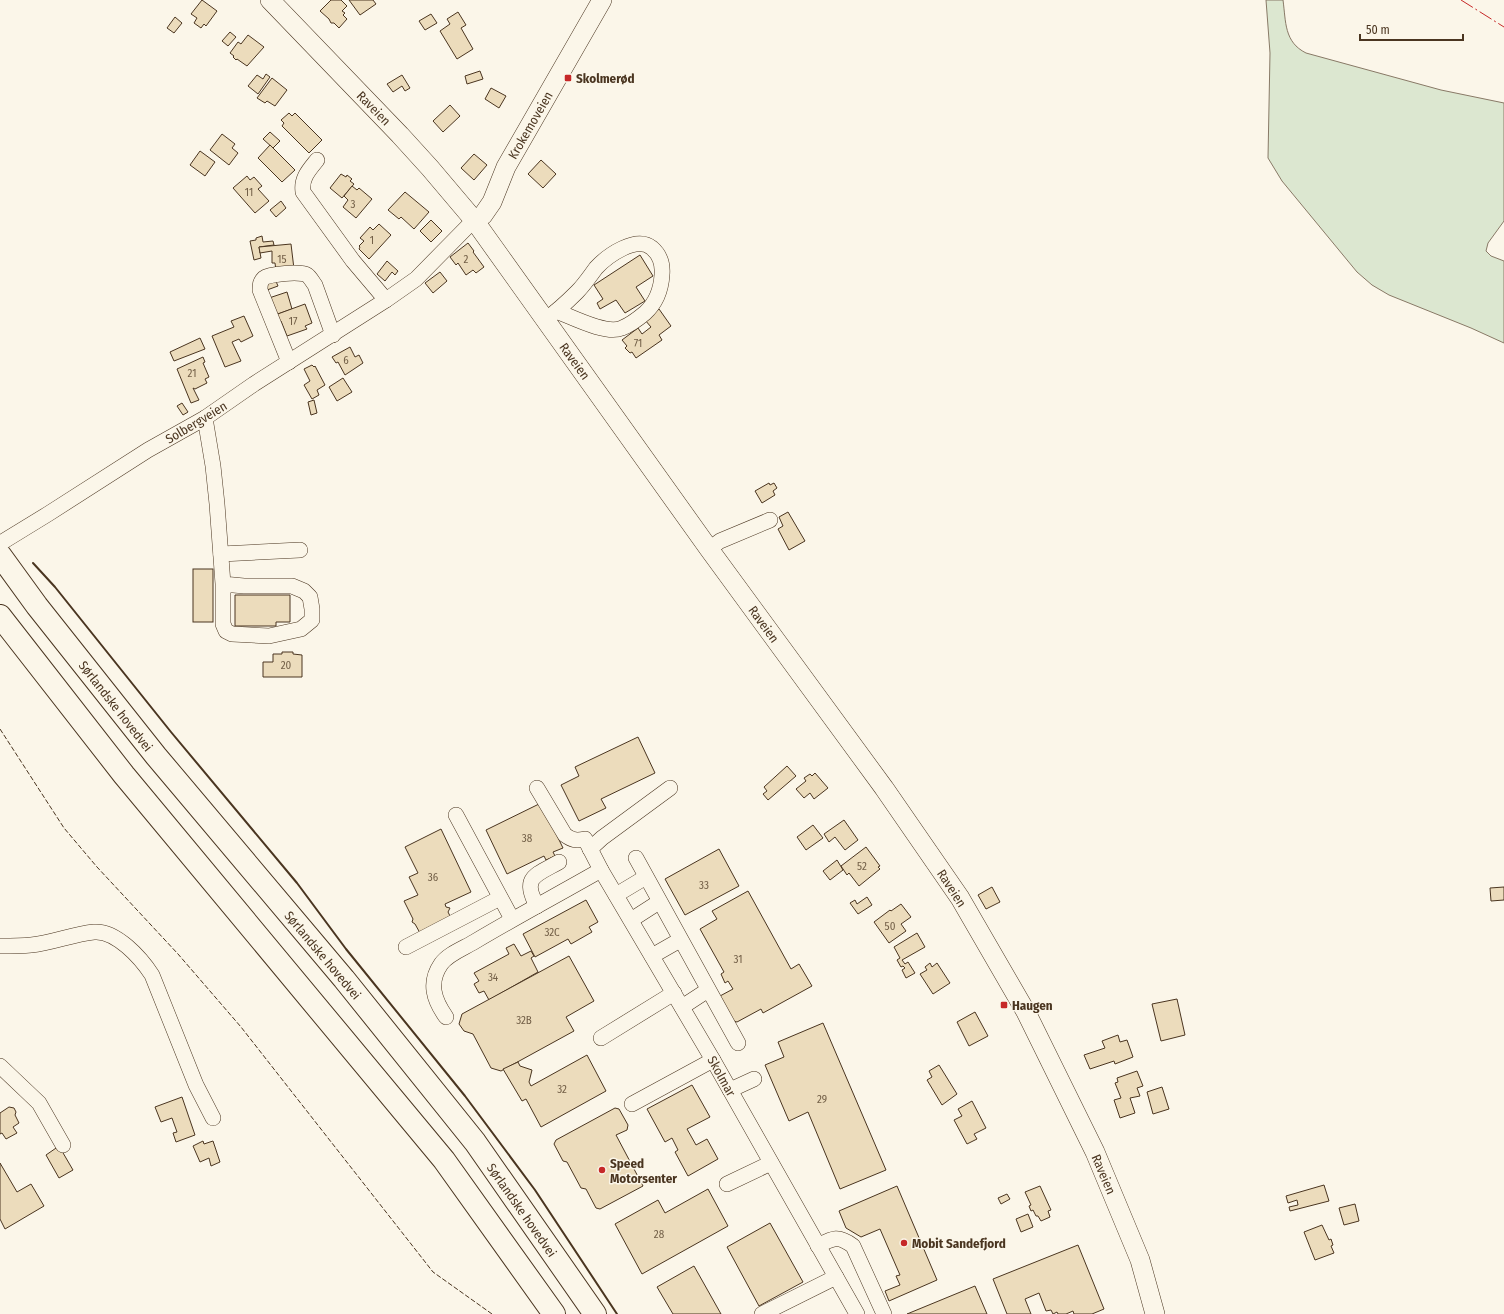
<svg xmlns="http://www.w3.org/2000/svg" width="1504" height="1314" font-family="'Fira Sans Condensed',sans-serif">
  <rect width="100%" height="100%" fill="#fbf6e9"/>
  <path fill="#dce7d0" stroke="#887966" d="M1266 0H1283C1286 22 1284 42 1306 53L1441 90 1504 103V221L1488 243 1486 251 1491 256 1504 261V343L1471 328 1389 295 1372 285 1357 272 1282 181 1268 158 1270 53Z"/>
  <g fill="#ecdcbc" stroke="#4a3520">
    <path d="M202 0 217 11 206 26 204 24 201 28 194 23 197 18 191 14Z"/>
    <path d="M331 0H341L347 6 342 11 345 13 343 15 347 19 339 28 334 23H331L329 19 320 11Z"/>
    <path d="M349 0H373L376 4 360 15Z"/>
    <path d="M458 12 466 25 461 28 473 49 457 59 440 31 450 24 447 19Z"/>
    <path d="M431 14 437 23 425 30 419 21Z"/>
    <path d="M175 17 182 23 174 33 167 28Z"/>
    <path d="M230 32 236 37 228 46 222 41Z"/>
    <path d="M248 35 264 47 247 66 237 59 236 60 233 57 234 56 230 53 238 42 241 44Z"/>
    <path d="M480 71 483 79 467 84 465 76Z"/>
    <path d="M266 74 270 77 258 94 248 86 257 75 263 79Z"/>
    <path d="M402 75 410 88 405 91 402 86 393 92 387 84Z"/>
    <path d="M272 78 287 90 275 106 267 101 265 103 257 98Z"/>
    <path d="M491 88 506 96 499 108 485 99Z"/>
    <path d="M450 105 460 116 443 132 433 121Z"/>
    <path d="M289 113 292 116 295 113 322 140 309 153 282 126 284 123 281 120Z"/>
    <path d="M270 132 280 141 273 148 263 139Z"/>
    <path d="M222 134 235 144 232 148 238 153 229 165 210 150Z"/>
    <path d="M270 145 295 170 282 182 258 158Z"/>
    <path d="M200 151 215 162 205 176 190 165Z"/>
    <path d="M474 154 487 165 474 180 461 168Z"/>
    <path d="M541 160 556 174 543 188 528 174Z"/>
    <path d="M341 174 346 177 347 175 352 179 350 181 354 184 342 198 330 188Z"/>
    <path d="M247 176 250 180 254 177 262 186 258 189 269 201 255 213 233 188Z"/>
    <path d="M352 186 357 190 359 188 372 199 356 218 343 207 348 200 344 196Z"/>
    <path d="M405 192 429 212 414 229 401 217 399 219 388 210Z"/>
    <path d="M281 201 286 208 276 217 270 210Z"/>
    <path d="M431 220 442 231 431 242 420 231Z"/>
    <path d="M379 224 391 235 369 259 359 249 360 247 359 246 364 241 360 238 370 227 373 230Z"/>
    <path d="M262 236 263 242 273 241 274 245 259 247 261 258 254 260 250 241 256 240V238Z"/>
    <path d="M468 243 474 251 473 252 484 267 476 273 473 270 466 275 458 263 456 265 450 257Z"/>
    <path d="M291 244 294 269 276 271 275 263H272V251L260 253 259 247Z"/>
    <path d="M640 255 653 276 636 287 645 301 625 313 616 300 600 309 597 303 603 299 594 285Z"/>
    <path d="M387 261 398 271 395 275 392 272 385 281 377 274Z"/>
    <path d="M440 272 447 281 433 293 425 283Z"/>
    <path d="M275 279 278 286 267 290 265 283Z"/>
    <path d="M287 292 292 309 275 315 269 298Z"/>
    <path d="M305 304 312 323 305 326 307 329 287 336 281 321 277 322 275 315Z"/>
    <path d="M659 309 671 326 659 335 662 340 636 358 632 352 630 353 625 348 627 346 622 340 638 328 642 334 651 327 645 320Z"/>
    <path d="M244 316 253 336 241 342 239 339 232 342 241 361 225 367 212 336 234 327 231 321Z"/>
    <path d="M200 338 205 349 174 361 170 352Z"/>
    <path d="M350 347 355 357 359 355 363 363 345 375 338 362 336 363 332 357Z"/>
    <path d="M203 357 205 362 203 363 209 377 205 379 207 383 195 389 193 388 199 400 191 403 177 369Z"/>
    <path d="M312 365 314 367 315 366 325 385 317 390 319 395 312 399 304 385 310 381 304 369Z"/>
    <path d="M343 378 352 392 337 401 329 387Z"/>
    <path d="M314 400 317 413 311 415 308 402Z"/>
    <path d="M182 403 188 412 183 415 177 406Z"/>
    <path d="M769 483 770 485 774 483 777 488 773 491 775 495 762 503 755 491Z"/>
    <path d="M788 512 805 541 789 550 778 529 783 526 779 517Z"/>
    <rect x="193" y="569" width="20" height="53"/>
    <path d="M235 595H290V622H276V626H235Z"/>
    <path d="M282 652H293V654L302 655V677H263V662H273V654H282Z"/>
    <path d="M638 737 655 773 601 799 606 808 579 821 561 785 579 776 575 767Z"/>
    <path d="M787 766 796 776 768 800 763 794 767 791 764 787Z"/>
    <path d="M815 773 828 788 814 799 810 793 804 798 796 789 806 781 804 778 810 774 812 776Z"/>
    <path d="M541 803 563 848 553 852 555 856 546 860 544 856 507 874 486 830Z"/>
    <path d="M844 820 858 840 845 850 835 837 829 842 824 834Z"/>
    <path d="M813 825 823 838 806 850 797 837Z"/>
    <path d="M441 829 471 892 445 904 446 907 450 908 448 912 451 918 420 933 415 924 412 922 413 919 404 901 418 895 409 877 418 873 405 847Z"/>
    <path d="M866 847 880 866 878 867 880 869 859 886 849 873 847 875 841 866Z"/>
    <path d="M719 849 739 886 685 915 665 879Z"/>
    <path d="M837 860 843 870 830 880 823 871Z"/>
    <path d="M992 887 1000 902 986 909 978 895Z"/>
    <path d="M1504 887V900L1491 901 1490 888Z"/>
    <path d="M748 891 791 969 799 964 812 986 763 1013 761 1009 737 1022 733 1021 720 996 733 989 728 981 725 983 721 974 724 972 700 929 717 919 712 911Z"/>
    <path d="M867 897 872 905 858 914 850 903 855 900 857 904Z"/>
    <path d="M586 900 598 922 589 927 592 932 571 944 568 939 535 957 523 934Z"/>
    <path d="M901 904 911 917 901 924 906 931 889 943 874 922 890 910 891 911Z"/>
    <path d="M917 933 925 947 902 960 905 964 908 962 915 973 906 978 902 970 905 968 903 966 901 967 897 960 900 958 894 947Z"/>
    <path d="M514 944 521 956 531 951 534 956 531 958 538 972 489 1000 484 991 479 993 474 984 479 981 474 973 509 954 506 948Z"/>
    <path d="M569 956 594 1001 566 1017 574 1031 501 1071 491 1068 473 1034 464 1031 459 1024 462 1014Z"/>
    <path d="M930 963 932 967 937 963 950 983 933 994 920 974 927 970 925 967Z"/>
    <path d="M1177 999 1185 1035 1161 1041 1152 1004Z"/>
    <path d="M975 1012 988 1036 969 1046 957 1022Z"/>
    <path d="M823 1023 886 1170 840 1189 808 1112 789 1121 765 1065 784 1057 778 1042Z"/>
    <path d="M1118 1035 1120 1042 1127 1040 1133 1057 1115 1064 1114 1061 1090 1069 1084 1055 1105 1048 1102 1041Z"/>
    <path d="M587 1055 606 1091 541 1127 526 1099 522 1101 503 1069 518 1062 520 1066 532 1070 529 1082 531 1086Z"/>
    <path d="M939 1065 957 1094 942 1105 927 1080 932 1077 929 1071Z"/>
    <path d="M1137 1071 1143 1086 1137 1088 1140 1096 1130 1098 1135 1113 1120 1118 1114 1100 1121 1098 1115 1083 1118 1082 1117 1078Z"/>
    <path d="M692 1085 710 1117 687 1129 696 1145 707 1139 718 1159 688 1176 675 1152 678 1150 672 1138 665 1142 647 1109Z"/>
    <path d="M1162 1087 1169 1109 1153 1114 1147 1092Z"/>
    <path d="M182 1097 195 1135 176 1142 173 1133 177 1132 172 1118 161 1122 155 1107Z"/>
    <path d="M972 1101 986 1128 974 1134 977 1139 967 1144 954 1120 962 1116 958 1109Z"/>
    <path d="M9 1107 14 1108 16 1112 15 1115 19 1123 13 1127 17 1133 6 1139 2 1133 0 1134V1113Z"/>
    <path d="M615 1108 619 1109 628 1125 627 1130 616 1135 643 1186 600 1209 596 1208 586 1189 581 1188 567 1162 563 1161 554 1144 556 1140Z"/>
    <path d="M203 1141 204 1144 213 1141 220 1162 211 1166 209 1158 200 1162 193 1146Z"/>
    <path d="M59 1146 73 1170 59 1178 46 1155Z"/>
    <path d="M0 1163 17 1192 31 1184 44 1206 5 1229 0 1219Z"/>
    <path d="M1324 1185 1329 1201 1290 1211 1289 1207 1298 1205 1297 1200 1288 1203 1286 1196Z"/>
    <path d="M897 1186 937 1280 889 1301 885 1291 900 1285 896 1276 900 1275 880 1229 861 1237 846 1228 839 1211Z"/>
    <path d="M1040 1186 1051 1210 1048 1211 1050 1217 1041 1221 1038 1216H1036L1033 1210 1031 1211 1029 1206 1031 1205 1025 1192Z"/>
    <path d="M708 1189 728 1226 642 1274 615 1224 658 1200 665 1213Z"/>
    <path d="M1007 1194 1010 1199 1001 1204 998 1198Z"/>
    <path d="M1355 1204 1359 1221 1344 1225 1339 1208Z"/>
    <path d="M1028 1214 1033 1227 1021 1232 1016 1219Z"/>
    <path d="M770 1223 803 1282 759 1306 727 1247Z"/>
    <path d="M1322 1225 1329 1240 1331 1239 1333 1245 1331 1246 1334 1253 1315 1260 1304 1232Z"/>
    <path d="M1078 1245 1104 1309 1092 1314H1074L1073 1311 1066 1314H1058L1057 1312 1053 1314 1051 1310 1046 1311 1039 1293 1025 1299 1031 1314H1007L993 1279Z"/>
    <path d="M694 1266 721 1314H673L657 1287Z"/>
    <path d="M975 1286 987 1314H907Z"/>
  </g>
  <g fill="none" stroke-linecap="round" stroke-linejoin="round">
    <g stroke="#4a3520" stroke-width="16">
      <g id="minor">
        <path d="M317 160C309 170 301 178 303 192L353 261 386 300"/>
        <path d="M545 320C556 312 567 302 577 292 584 285 590 276 596 268 607 256 636 235 652 248 660 255 663 264 662 275 661 290 656 303 645 313 639 318 630 325 622 328 606 335 572 317 556 311"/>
        <path d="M289 362 260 290C260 285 260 282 264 278 269 274 301 271 307 275 310 277 312 281 315 285L333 335"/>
        <path d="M205 418 213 466 217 504 223 584V624L226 631 232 634 269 636 301 629 312 620V609L310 597 304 591 292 586H244L223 584"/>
        <path d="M4 541 48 514 148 450 205 418 254 384 386 300 416 279 474 220"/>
        <path d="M709 549 720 541 770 520"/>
        <path d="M221 554 300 550"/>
        <path d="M537 788 565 835C572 840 576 841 585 839L601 870 713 1060 857 1314"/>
        <path d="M456 815 512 919"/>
        <path d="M590 849 602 838 670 788"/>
        <path d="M636 858 738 1043"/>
        <path d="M616 895 646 877"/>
        <path d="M537 906C521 877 536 875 559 862"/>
        <path d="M631 920 659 902"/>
        <path d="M0 946C10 946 21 946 31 945 52 943 73 934 94 932 116 930 141 958 152 975L196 1085 213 1118"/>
        <path d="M406 947 500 898"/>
        <path d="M652 956 680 940"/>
        <path d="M682 1007 708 990"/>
        <path d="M446 1017C434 1000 428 983 441 964 448 954 464 948 474 942 516 917 559 894 601 870"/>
        <path d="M601 1038 674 993"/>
        <path d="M0 1066 39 1103 63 1145"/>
        <path d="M730 1090 754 1079"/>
        <path d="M632 1104 713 1060"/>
        <path d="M727 1184 771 1163"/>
        <path d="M818 1246C833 1238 838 1235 853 1246L884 1314"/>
        <path d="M762 1314 836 1277"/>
      </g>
    </g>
    <g stroke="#4a3520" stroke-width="20">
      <g id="major">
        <path d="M270 0 400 135 430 168 474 220 709 549 884 788 960 898 1026 1012 1095 1152 1140 1260 1155 1314"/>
        <path d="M474 220 483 215 492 202 506 167 602 0"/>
      </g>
    </g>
    <g stroke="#4a3520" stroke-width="24">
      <g id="highway">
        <path d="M0 555 37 606 156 756 344 979 475 1142 595 1314"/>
        <path d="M0 616 124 775 444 1160 554 1314"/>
      </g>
    </g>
    <use href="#minor" stroke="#fbf6e9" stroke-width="15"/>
    <use href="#major" stroke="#fbf6e9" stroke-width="19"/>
    <use href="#highway" stroke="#fbf6e9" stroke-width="22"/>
    <path stroke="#4a3520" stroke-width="1" stroke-dasharray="5 2" stroke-linecap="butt" d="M0 729 64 828 97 867 178 954 241 1027 433 1272 492 1314"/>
    <path stroke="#4a3520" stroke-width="2" d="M33 563 55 587 171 732 297 883 346 949 465 1096 535 1190 617 1314"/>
    <path stroke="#c62828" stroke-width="1" stroke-dasharray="14 3 2 3" stroke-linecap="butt" d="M1461 0 1504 27"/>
  </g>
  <g fill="#c62828" stroke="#fbf6e9" stroke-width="1.5">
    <rect x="564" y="74" width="8" height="8" rx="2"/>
    <rect x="1000" y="1001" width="8" height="8" rx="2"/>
    <circle cx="602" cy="1170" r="4"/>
    <circle cx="904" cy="1243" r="4"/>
  </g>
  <g text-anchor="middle" stroke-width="3" stroke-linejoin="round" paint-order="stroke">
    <g font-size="11" fill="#725f47">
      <text x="249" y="196">11</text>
      <text x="353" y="208">3</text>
      <text x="372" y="244">1</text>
      <text x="282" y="263">15</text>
      <text x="466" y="263">2</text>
      <text x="293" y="325">17</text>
      <text x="638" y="347">71</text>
      <text x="346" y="364">6</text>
      <text x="192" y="377">21</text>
      <text x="286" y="669">20</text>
      <text x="527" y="842">38</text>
      <text x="862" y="870">52</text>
      <text x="433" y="881">36</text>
      <text x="704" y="889">33</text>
      <text x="890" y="930">50</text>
      <text x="552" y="936">32C</text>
      <text x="738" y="963">31</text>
      <text x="493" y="981">34</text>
      <text x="524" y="1024">32B</text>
      <text x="562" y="1093">32</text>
      <text x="822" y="1103">29</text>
      <text x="659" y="1238">28</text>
    </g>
    <g font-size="13" font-weight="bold" fill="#4a3520" stroke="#fbf6e9" text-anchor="start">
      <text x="576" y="83">Skolmerød</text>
      <text x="1012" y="1010">Haugen</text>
      <text x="610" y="1168">Speed<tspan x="610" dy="15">Motorsenter</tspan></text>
      <text x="912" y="1248">Mobit Sandefjord</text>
    </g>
    <g font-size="13" fill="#4a3520" stroke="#fbf6e9">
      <text transform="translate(374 108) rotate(46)" y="5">Raveien</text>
      <text transform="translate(530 125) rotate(-60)" y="5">Krokemoveien</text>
      <text transform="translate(575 361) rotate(54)" y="5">Raveien</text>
      <text transform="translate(196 422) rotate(-31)" y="5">Solbergveien</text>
      <text transform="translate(764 624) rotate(54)" y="5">Raveien</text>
      <text transform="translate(116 706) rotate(52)" y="5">Sørlandske hovedvei</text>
      <text transform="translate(952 888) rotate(57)" y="5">Raveien</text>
      <text transform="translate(323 955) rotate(50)" y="5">Sørlandske hovedvei</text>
      <text transform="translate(722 1076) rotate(61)" y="5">Skolmar</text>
      <text transform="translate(1104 1174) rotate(67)" y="5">Raveien</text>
      <text transform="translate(522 1210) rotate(55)" y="5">Sørlandske hovedvei</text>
    </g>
  </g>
  <path d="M1360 34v6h103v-6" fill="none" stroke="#4a3520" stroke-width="2"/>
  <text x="1366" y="34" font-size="12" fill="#4a3520" stroke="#fbf6e9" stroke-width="3" paint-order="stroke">50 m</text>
</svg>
